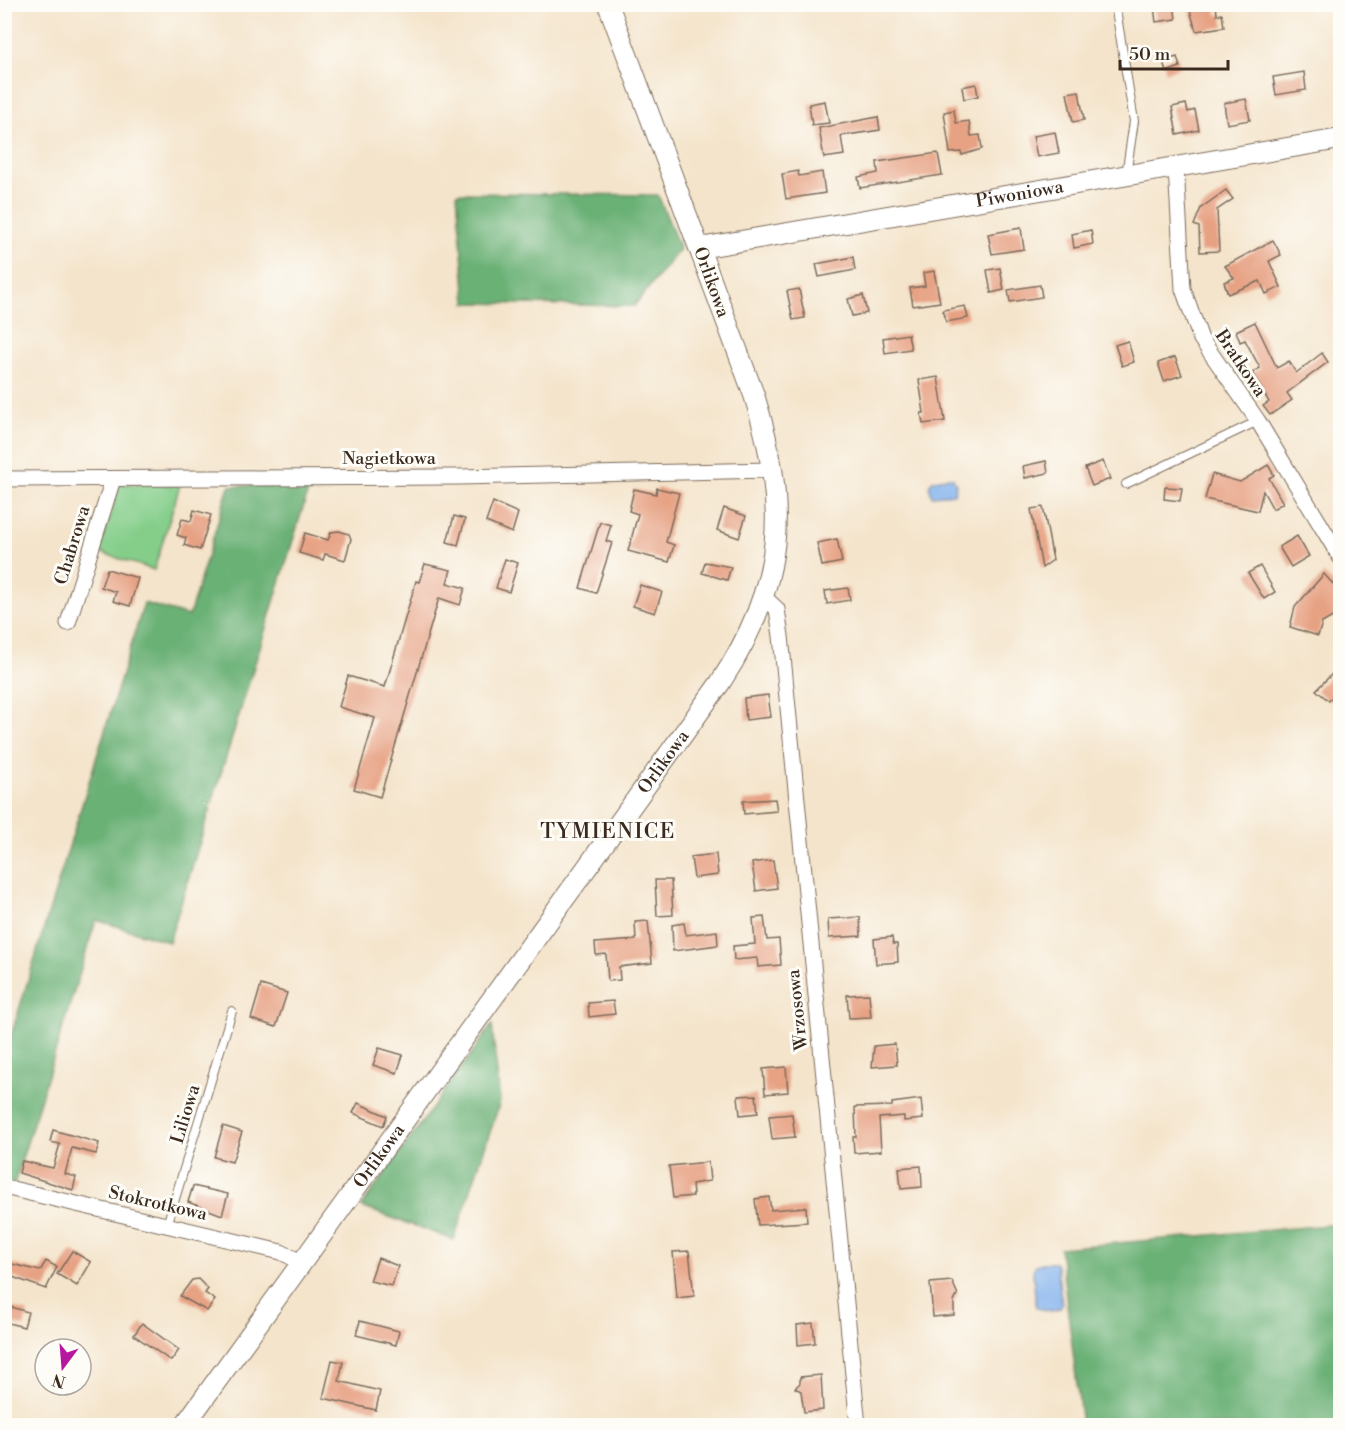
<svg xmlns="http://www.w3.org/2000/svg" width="1345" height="1430" font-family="'Libre Bodoni',serif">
  <rect width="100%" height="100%" fill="#fdfcf7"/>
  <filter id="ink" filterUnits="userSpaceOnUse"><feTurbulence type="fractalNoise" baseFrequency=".0167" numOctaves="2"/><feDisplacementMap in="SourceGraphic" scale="12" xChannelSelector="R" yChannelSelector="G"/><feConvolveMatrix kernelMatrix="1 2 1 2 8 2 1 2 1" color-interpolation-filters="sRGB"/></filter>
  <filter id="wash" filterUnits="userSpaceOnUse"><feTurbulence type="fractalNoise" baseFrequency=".008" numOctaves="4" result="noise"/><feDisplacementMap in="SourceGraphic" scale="24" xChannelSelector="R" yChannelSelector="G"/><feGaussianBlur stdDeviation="1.35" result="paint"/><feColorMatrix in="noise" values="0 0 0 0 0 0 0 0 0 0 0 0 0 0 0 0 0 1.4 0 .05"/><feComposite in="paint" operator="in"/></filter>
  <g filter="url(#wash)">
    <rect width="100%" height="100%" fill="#f4e4cb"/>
    <path fill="#84ce8a" stroke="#607c54" stroke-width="1.5" d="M120 484 180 485 154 570 99 552Z"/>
    <g fill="#6bb176" stroke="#536e4a" stroke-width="1.5">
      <path d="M457 193 658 195 680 249 634 306 466 303Z"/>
      <path d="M310 485 169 942 96 920 14 1185 5 1182V1055L144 603 189 616 229 486Z"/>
      <path d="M492 1025 500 1102 454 1240 361 1207Z"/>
      <path d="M1340 1224V1425H1082L1060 1248Z"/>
    </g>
    <g fill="#83b2ed" stroke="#5f6e86" stroke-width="1.5">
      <path d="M948 477 953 478 956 484 954 494 932 496 929 486 932 481Z"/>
      <path d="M1042 1263H1055L1057 1266 1062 1305 1059 1309 1051 1311 1036 1308 1033 1271 1036 1265Z"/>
    </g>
    <g id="blocks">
      <g fill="#e7a284">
        <path d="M1174 4 1176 19 1156 22 1154 7Z"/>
        <path d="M1216 4 1217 15 1222 14 1224 27 1196 31 1189 7Z"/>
        <path d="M1177 57 1180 67 1166 72 1163 61Z"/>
        <path d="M1304 72 1306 90 1276 95 1273 77Z"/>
        <path d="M976 84 978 96 964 99 962 87Z"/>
        <path d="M1079 91 1084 120 1073 122 1067 93Z"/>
        <path d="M1246 99 1250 120 1227 124 1224 103Z"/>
        <path d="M825 101 829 123 812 125 809 104Z"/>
        <path d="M1186 104 1188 112 1195 110 1199 130 1177 135 1172 107Z"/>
        <path d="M954 110 956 123 969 121 971 136 980 135 982 149 962 155 961 152 950 153 944 112Z"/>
        <path d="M878 117 880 130 841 136 844 155 824 158 819 128Z"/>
        <path d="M1055 132 1059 153 1037 157 1033 136Z"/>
        <path d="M938 153 942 175 860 188 858 177 878 173 877 162Z"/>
        <path d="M798 171 799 176 822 172 825 193 786 199 782 174Z"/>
        <path d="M1226 190 1233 199 1217 210 1219 251 1200 252 1199 227 1194 225 1201 208Z"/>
        <path d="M1021 228 1024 249 992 254 988 234Z"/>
        <path d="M1091 230 1093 244 1074 248 1072 234Z"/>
        <path d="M1273 240 1281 255 1269 261 1281 287 1266 294 1260 281 1228 294 1224 282 1234 278 1225 266Z"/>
        <path d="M853 257 855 270 819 277 816 264Z"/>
        <path d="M1000 268 1004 290 991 293 987 270Z"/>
        <path d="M934 271 940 302 913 306 910 288 925 286 923 273Z"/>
        <path d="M1040 285 1042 297 1010 302 1008 290Z"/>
        <path d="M799 289 805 318 793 320 787 291Z"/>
        <path d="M863 295 867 313 852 316 848 299Z"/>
        <path d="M965 306 968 318 946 322 943 310Z"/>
        <path d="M1255 322 1277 368 1289 361 1296 373 1322 353 1328 362 1287 393 1292 400 1270 415 1263 406 1269 402 1252 373 1260 368 1245 340 1240 342 1236 331Z"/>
        <path d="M908 334 911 349 885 353 883 338Z"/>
        <path d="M1128 341 1134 362 1122 366 1115 345Z"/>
        <path d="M1175 357 1182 375 1164 381 1158 363Z"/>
        <path d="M938 377 945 421 923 424 921 413H924L919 380Z"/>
        <path d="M1046 461 1048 473 1025 478 1023 466Z"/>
        <path d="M1103 461 1110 479 1092 486 1085 468Z"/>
        <path d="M1268 465 1274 475 1269 478 1283 503 1273 509 1263 491 1258 511 1205 499 1212 474 1240 482Z"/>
        <path d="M1165 487 1182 488 1180 501 1164 499Z"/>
        <path d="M657 488 679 493 666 542 674 545 669 562 628 551 638 514 629 511 634 489 656 494Z"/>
        <path d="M493 502 518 513 512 533 486 522Z"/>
        <path d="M1043 507 1053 560 1042 568 1031 509Z"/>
        <path d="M724 508 746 516 739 538 717 530Z"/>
        <path d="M194 510 211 515 200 550 184 545 186 538 177 535 182 519 191 521Z"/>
        <path d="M454 516 465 519 458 545 447 542Z"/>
        <path d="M600 522 611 525 606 541 612 543 596 593 580 588Z"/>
        <path d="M339 531 349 534 351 539 345 560 325 554 323 560 299 553 305 533 328 540 331 532Z"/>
        <path d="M1297 536 1309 556 1291 567 1279 547Z"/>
        <path d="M837 539 842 562 822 566 817 543Z"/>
        <path d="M505 559 518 563 509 592 496 588Z"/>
        <path d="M705 562 731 567 727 580 702 573Z"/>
        <path d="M425 564 451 570 447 583 465 588 460 605 439 598 380 797 354 789 375 718 339 707 348 676 385 687 416 581 419 582Z"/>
        <path d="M1260 566 1275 592 1264 599 1248 573Z"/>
        <path d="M107 569 138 578 130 606 113 601 116 592 101 587Z"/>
        <path d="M1324 574 1341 593V612L1322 623 1318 636 1290 627 1295 607Z"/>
        <path d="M640 585 662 592 655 613 633 606Z"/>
        <path d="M848 588 850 600 827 604 825 591Z"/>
        <path d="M1341 665V698L1335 693 1329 701 1316 690Z"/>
        <path d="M768 695 771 717 746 720 744 698Z"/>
        <path d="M775 799 777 811 744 814 743 801Z"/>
        <path d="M716 854 718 875 694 878 691 857Z"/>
        <path d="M773 860 777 888 756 891 752 863Z"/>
        <path d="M655 880H671L673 915 657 916Z"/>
        <path d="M764 917 767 940 779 939 781 965 758 967 757 958 734 960 733 946 755 944 753 918Z"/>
        <path d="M860 917 861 936 829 938 828 919Z"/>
        <path d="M648 921 652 963 619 967 620 980 608 981 606 954 596 955 595 943 636 940 635 922Z"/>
        <path d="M684 923 686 935 717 931 718 945 673 951 672 925Z"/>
        <path d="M892 937 893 944H897L898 962 876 964 874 939Z"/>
        <path d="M261 985 287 993 276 1027 251 1019Z"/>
        <path d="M869 994 871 1017 849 1018 847 995Z"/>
        <path d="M613 1001 615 1014 589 1017 588 1003Z"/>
        <path d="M895 1044 897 1065 872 1067 874 1046Z"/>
        <path d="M379 1048 403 1055 397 1073 373 1065Z"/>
        <path d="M786 1067 788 1092 765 1094 763 1069Z"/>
        <path d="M756 1095 758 1113 740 1115 738 1096Z"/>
        <path d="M921 1099 923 1119 904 1121V1116L879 1118 881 1151 854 1153 853 1137H856L855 1107 892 1106V1103Z"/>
        <path d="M358 1103 387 1116 383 1126 353 1113Z"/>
        <path d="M792 1114 795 1137 772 1139 769 1116Z"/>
        <path d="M223 1126 242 1132 232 1162 214 1157Z"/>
        <path d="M53 1130 99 1143 96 1154 72 1148 65 1174 76 1177 73 1190 19 1173 22 1161 53 1168 60 1144 50 1142Z"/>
        <path d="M708 1162 710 1181 692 1184 693 1196 673 1198 669 1166Z"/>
        <path d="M921 1166 922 1187 901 1189 899 1168Z"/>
        <path d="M193 1186 228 1194 222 1215 188 1202Z"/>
        <path d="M769 1197 771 1210 806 1207 807 1222 758 1225 755 1199Z"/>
        <path d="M72 1251 91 1262 77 1286 57 1274Z"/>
        <path d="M689 1251 694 1296 677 1298 673 1252Z"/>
        <path d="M378 1258 398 1266 392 1286 370 1281Z"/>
        <path d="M46 1261 57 1267 46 1289 4 1274V1262L40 1271Z"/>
        <path d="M198 1279 208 1289 205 1293 215 1300 207 1311 180 1296 192 1280Z"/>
        <path d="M952 1281 958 1295 954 1301V1315L933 1317 930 1283Z"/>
        <path d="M4 1305 28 1312 24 1327 4 1322Z"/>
        <path d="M360 1321 399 1331 396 1345 356 1335Z"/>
        <path d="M142 1323 179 1350 171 1361 134 1335Z"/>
        <path d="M813 1323 815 1343 798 1345 797 1325Z"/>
        <path d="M332 1360 343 1362 339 1381 380 1391 376 1410 323 1398Z"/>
        <path d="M821 1375 823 1410 804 1412 801 1391 795 1388 800 1383V1377Z"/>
      </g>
    </g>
  </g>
  <g filter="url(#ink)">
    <use href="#blocks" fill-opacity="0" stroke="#7c6b5b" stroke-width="1.5"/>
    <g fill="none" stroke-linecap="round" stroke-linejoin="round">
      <g stroke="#7c6b5b" stroke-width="10">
        <g id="lane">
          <path d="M1115 4 1134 121 1126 175"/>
          <path d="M1126 484 1258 421"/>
          <path d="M167 1225 232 1011"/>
        </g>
      </g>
      <g stroke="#7c6b5b" stroke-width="17">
        <g id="street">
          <path d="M1176 167 1183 289 1201 339 1258 421 1340 557"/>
          <path d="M4 479 458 477 773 470"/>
          <path d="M764 597 777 609 781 636 858 1426"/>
          <path d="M68 623 113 479"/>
          <path d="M4 1187 281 1252 301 1262"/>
        </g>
      </g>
      <g stroke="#7c6b5b" stroke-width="22">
        <g id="secondary">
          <path id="s1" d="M700 248 1340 139"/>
          <path id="s2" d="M184 1426 720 683C785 584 789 506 754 395L608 4"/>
        </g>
      </g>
      <use href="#lane" stroke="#fff" stroke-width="8"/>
      <use href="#street" stroke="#fff" stroke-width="15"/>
      <use href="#secondary" stroke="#fff" stroke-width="20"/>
    </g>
  </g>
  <g text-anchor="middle" stroke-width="6" stroke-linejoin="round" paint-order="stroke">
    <g font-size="18" fill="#3b2a1e" stroke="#fdfcf7">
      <text dy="6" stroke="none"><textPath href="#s1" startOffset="324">Piwoniowa</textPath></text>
      <text transform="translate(712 282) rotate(70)" y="6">Orlikowa</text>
      <text transform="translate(1241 363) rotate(56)" y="6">Bratkowa</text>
      <text x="389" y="464">Nagietkowa</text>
      <text transform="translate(72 545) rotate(-73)" y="6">Chabrowa</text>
      <text dy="6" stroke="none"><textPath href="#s2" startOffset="819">Orlikowa</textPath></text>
      <text transform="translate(797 1010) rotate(-96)" y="6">Wrzosowa</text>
      <text transform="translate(185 1114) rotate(-73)" y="6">Liliowa</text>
      <text dy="6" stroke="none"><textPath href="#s2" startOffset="333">Orlikowa</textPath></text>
      <text transform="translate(158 1203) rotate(13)" y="6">Stokrotkowa</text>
    </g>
    <g font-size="21" letter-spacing="1.5" fill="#3b2a1e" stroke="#fdfcf7">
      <text x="608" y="838">TYMIENICE</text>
    </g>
  </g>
  <rect width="1345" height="1430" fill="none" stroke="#fdfcf7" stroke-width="24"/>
  <g transform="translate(63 1367) rotate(196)"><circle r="28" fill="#fdfcf7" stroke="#afa8a0" stroke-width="1.5"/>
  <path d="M0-4.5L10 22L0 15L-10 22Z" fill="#b5179e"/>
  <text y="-9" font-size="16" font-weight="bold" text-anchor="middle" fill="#3b2a1e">N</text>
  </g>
  <path d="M1120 60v9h108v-9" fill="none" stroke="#3b2a1e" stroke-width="3"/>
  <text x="1129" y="60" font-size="18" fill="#3b2a1e" stroke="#fdfcf7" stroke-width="4.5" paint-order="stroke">50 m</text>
</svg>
